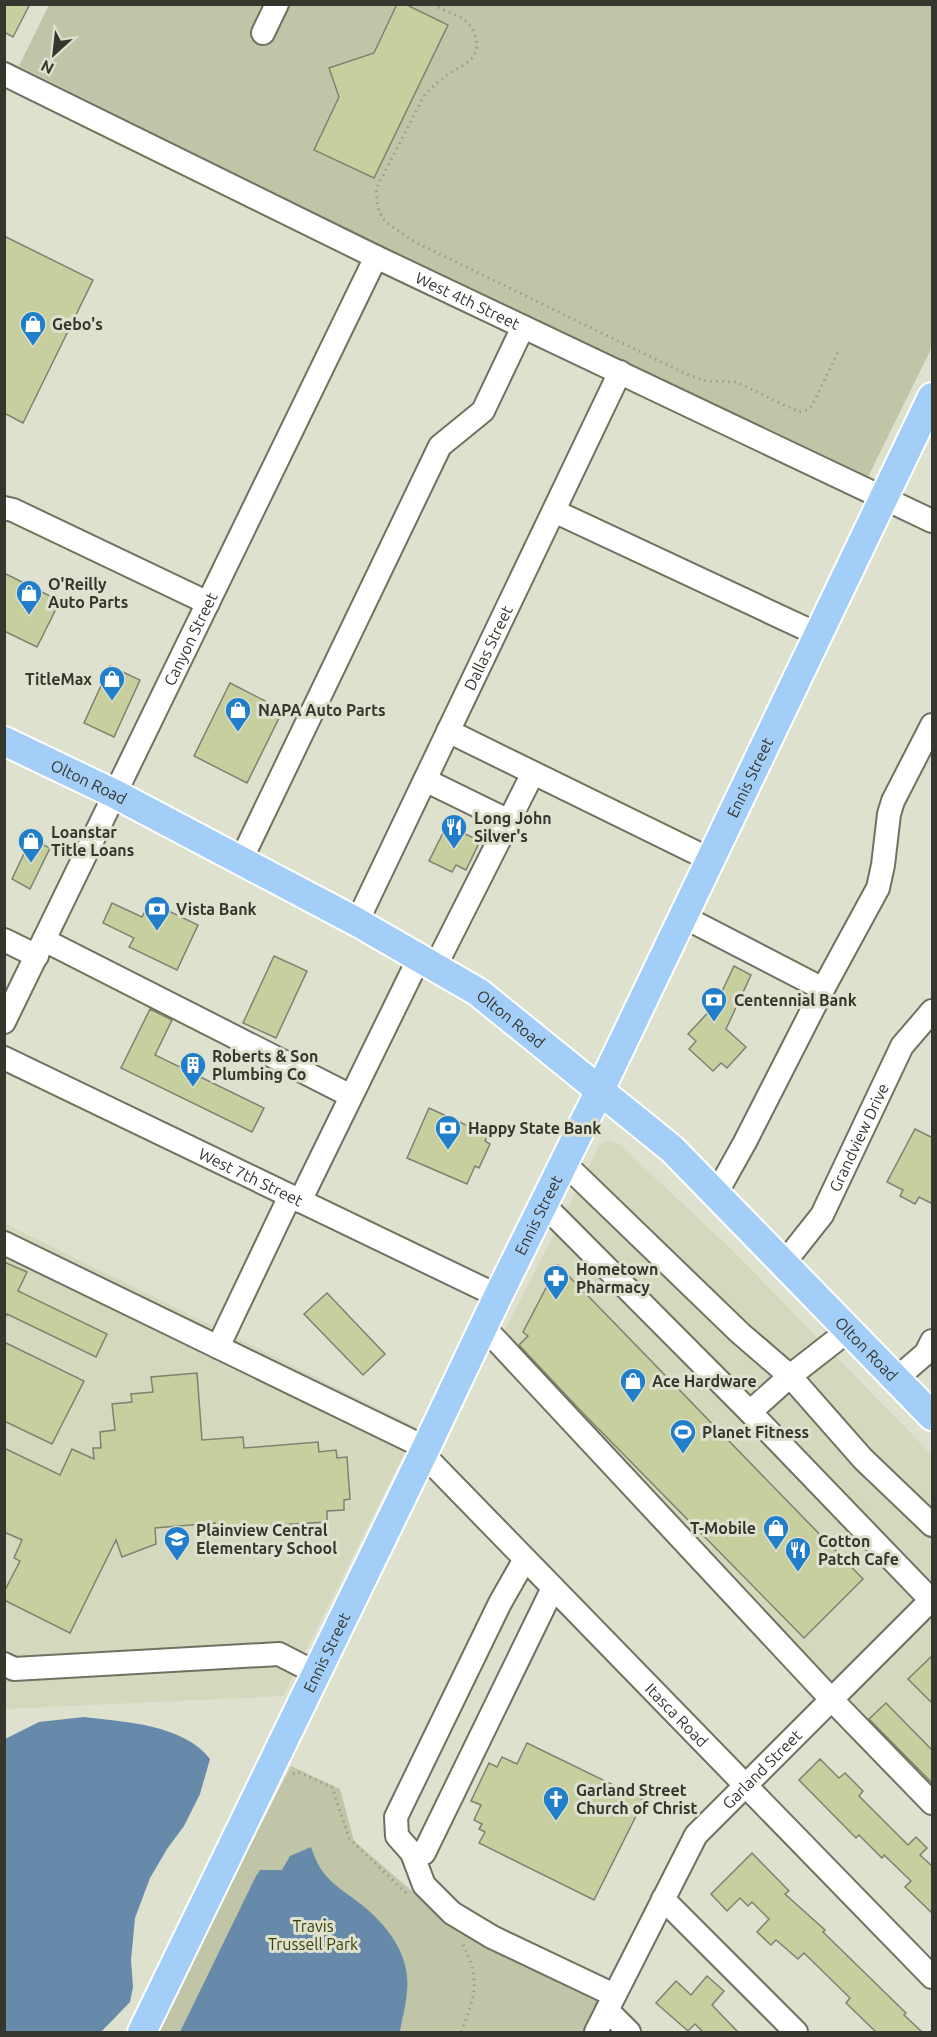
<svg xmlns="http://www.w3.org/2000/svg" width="937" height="2037" font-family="Ubuntu,sans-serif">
  <rect width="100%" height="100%" fill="#dee1cd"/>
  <g fill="#d4d8bd">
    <path d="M611 1141 620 1145 731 1249 932 1455V1790L502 1336 599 1147 604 1142Z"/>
    <path d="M4 1223 417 1427 283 1696 5 1709Z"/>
  </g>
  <g fill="#c0c5a7">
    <path d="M49 5H932V347L863 487 19 66Z"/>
    <path d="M291 1766 340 1789 354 1841 456 1929 601 1999 585 2032H154Z"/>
  </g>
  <g fill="#6789aa">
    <path d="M84 1717C124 1722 183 1724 210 1759L200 1794 184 1826 167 1849 150 1878 135 1918 131 1960 133 1987 130 2002 101 2032H5V1739L39 1722Z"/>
    <path d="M311 1847C320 1875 332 1883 354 1899 384 1921 411 1952 407 1991 406 2005 402 2019 400 2032H180L256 1876 260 1870H282L290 1856Z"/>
  </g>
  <g fill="#c8cf9f" stroke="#7f8270" stroke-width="1.5">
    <path d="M4 4H30L13 37 4 32Z"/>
    <path d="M397 4H405L448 25 374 178 314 150 339 97 329 68 374 53Z"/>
    <path d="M4 236 93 280 23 423 4 413Z"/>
    <path d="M4 573 60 601 37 647 4 631Z"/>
    <path d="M110 666 140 680 114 737 84 723Z"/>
    <path d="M230 683 283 710 247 783 194 756Z"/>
    <path d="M447 825 480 841 466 870 456 865 452 872 429 861Z"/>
    <path d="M31 839 50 848 30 889 12 879Z"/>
    <path d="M150 902 198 925 177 970 129 947 134 938 103 923 112 903 142 917Z"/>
    <path d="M274 956 307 971 276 1038 243 1023Z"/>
    <path d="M734 966 751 975 726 1029 746 1047 727 1068 721 1063 713 1071 689 1049 696 1041 688 1034 716 1004Z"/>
    <path d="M150 1009 172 1020 155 1055 264 1108 252 1132 121 1068Z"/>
    <path d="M429 1108 488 1135 485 1141 490 1144 479 1168 475 1166 467 1184 407 1158Z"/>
    <path d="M915 1129 933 1138V1204L919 1197 915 1204 900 1196 903 1190 887 1182Z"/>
    <path d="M4 1262 27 1272 18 1291 107 1334 96 1357 7 1314 4 1319Z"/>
    <path d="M558 1265 863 1579 804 1638 579 1409 519 1345 528 1336 523 1332Z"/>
    <path d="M327 1293 385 1354 363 1375 304 1314Z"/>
    <path d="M4 1342 84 1381 52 1444 4 1421Z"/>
    <path d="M197 1373 202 1440 243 1437 244 1448 318 1442 319 1452 336 1450 337 1458 347 1457 350 1499 344 1500V1510L327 1511V1522L216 1529 215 1523 155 1528 156 1544 122 1557 116 1540 70 1633 4 1600V1592L20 1561 14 1558 22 1540 4 1532V1448L60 1475 72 1449 94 1459 93 1448H101L100 1432 115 1430 112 1404 132 1402 131 1394 153 1392 151 1377Z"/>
    <path d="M933 1655V1704L908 1679Z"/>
    <path d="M886 1703 933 1751V1784L869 1719Z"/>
    <path d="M527 1743 644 1800 594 1900 479 1843 485 1832 479 1829 482 1824 474 1820 481 1805 471 1801 489 1763 497 1767 502 1757 517 1764Z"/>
    <path d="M820 1759 839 1778 845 1773 863 1791 859 1796 908 1845 916 1837 927 1848 920 1855 933 1867V1914L905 1887 911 1881 884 1855 882 1858 859 1835 856 1838 799 1780Z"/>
    <path d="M752 1853 789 1891 785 1894 825 1930 823 1932 906 2013 904 2015 922 2032H876L846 2003 850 1998 804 1953 798 1959 776 1940 771 1945 757 1932 769 1919 752 1902 748 1906 740 1898 727 1911 711 1894Z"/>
    <path d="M707 1976 724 1991 712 2005 738 2032H703L695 2024 688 2031 656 2003 676 1981 691 1995Z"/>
  </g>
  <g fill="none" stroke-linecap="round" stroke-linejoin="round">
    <g stroke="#6f7261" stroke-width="26">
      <g id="minor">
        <path d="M263 33 277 4"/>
        <path id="s1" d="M4 74 376 257 932 521"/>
        <path d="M4 508 13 510 208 603"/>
        <path d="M554 511 817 634"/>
        <path d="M448 731 709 859"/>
        <path d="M425 780 509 821"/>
        <path d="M241 860 440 446 483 411 523 327"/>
        <path d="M682 916 823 989 745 1142 716 1194"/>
        <path id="s2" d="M357 922 620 372"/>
        <path d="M4 940 37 956"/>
        <path d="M44 940 351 1096"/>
        <path d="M435 967 533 773"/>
        <path d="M823 989 878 888 883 865 889 814 893 801 932 725"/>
        <path id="s3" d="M4 1022 376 257"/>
        <path id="s4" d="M4 1058 498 1296"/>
        <path d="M564 1163 740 1333 790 1376 863 1459 932 1525"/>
        <path d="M300 1201 419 958"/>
        <path d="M543 1204 750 1412 931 1600"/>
        <path d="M4 1243 426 1448"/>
        <path id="s5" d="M784 1263 822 1215 902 1046 932 1011"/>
        <path d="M483 1326 831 1699 932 1803"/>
        <path d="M218 1347 290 1196"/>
        <path d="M896 1379 926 1353 932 1341"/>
        <path d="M750 1412 790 1376 849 1330"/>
        <path id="s6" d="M423 1454 932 1977"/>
        <path d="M525 1559 500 1603 396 1817 397 1836 412 1853H424L553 1588"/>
        <path d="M4 1664 14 1669 279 1654 316 1673"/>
        <path d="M412 1853 424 1885 452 1913 492 1937 614 1995"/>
        <path d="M663 1899 796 2032"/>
        <path d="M607 2010 629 2032"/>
        <path id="s7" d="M596 2032 696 1835 932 1599"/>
      </g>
    </g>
    <g stroke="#fff" stroke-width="32">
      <g id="major">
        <path id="s8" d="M4 741 115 794 357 922 478 992 672 1149 932 1416"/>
        <path id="s9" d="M142 2032 423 1454 498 1296 600 1090 932 397"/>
      </g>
    </g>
    <g stroke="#9a9c8d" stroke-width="3" stroke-dasharray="1.5 4.5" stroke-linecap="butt">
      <path d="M433 4C443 11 458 14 467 22 471 26 475 33 476 38 481 61 461 65 447 75 438 82 429 89 423 98L376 189 378 208 383 219 391 226 415 242 686 374 707 381 736 382 799 412 807 410 812 406 839 350"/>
      <path d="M293 1774 298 1772 332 1787 349 1838 406 1893"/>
      <path d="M461 2032C476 1995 481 1977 461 1941"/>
    </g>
    <use href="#minor" stroke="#fff" stroke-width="22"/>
    <use href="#major" stroke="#a3cef8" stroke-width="28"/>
  </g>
  <defs>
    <g id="shop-pin" transform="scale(1.35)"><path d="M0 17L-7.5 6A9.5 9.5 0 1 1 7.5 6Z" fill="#217ecb" stroke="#dee1cd"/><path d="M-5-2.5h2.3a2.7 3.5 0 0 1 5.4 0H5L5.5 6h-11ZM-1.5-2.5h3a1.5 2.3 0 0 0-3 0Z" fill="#fff"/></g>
    <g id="restaurant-pin" transform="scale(1.35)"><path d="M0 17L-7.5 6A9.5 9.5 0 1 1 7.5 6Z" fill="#217ecb" stroke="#dee1cd"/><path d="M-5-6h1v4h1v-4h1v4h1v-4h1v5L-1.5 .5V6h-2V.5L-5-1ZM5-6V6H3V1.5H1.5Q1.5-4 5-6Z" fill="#fff"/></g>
    <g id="bank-pin" transform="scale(1.35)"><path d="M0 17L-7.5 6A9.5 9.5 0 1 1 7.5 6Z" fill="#217ecb" stroke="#dee1cd"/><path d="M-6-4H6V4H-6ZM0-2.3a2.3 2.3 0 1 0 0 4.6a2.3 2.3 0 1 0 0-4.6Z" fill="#fff"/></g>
    <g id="building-pin" transform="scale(1.35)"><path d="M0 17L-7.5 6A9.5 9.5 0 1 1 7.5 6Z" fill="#217ecb" stroke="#dee1cd"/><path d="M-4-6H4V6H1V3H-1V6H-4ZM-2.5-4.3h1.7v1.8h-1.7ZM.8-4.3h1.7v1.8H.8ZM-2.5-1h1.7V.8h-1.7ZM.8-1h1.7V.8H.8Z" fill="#fff"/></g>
    <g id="pharmacy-pin" transform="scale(1.35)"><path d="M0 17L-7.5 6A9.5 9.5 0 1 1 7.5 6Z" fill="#217ecb" stroke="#dee1cd"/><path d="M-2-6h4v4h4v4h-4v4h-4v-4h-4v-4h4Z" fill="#fff"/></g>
    <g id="stadium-pin" transform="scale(1.35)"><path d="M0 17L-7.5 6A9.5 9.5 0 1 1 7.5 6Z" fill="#217ecb" stroke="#dee1cd"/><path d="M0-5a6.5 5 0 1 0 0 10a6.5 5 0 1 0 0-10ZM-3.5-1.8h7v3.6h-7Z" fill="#fff"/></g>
    <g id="school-pin" transform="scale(1.35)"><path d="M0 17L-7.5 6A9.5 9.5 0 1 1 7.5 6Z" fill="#217ecb" stroke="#dee1cd"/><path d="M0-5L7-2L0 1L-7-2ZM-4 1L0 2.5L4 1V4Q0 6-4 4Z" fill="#fff"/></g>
    <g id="church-pin" transform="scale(1.35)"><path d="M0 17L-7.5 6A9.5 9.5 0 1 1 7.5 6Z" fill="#217ecb" stroke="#dee1cd"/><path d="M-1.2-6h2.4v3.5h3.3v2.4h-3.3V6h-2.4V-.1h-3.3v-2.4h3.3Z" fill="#fff"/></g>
  </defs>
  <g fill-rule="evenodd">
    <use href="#shop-pin" x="33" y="324"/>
    <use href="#shop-pin" x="29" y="593"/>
    <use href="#shop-pin" x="112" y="679"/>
    <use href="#shop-pin" x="238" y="710"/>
    <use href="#restaurant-pin" x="454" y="827"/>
    <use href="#shop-pin" x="31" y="841"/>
    <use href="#bank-pin" x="157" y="909"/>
    <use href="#bank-pin" x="714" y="1000"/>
    <use href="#building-pin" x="193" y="1065"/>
    <use href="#bank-pin" x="448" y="1128"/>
    <use href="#pharmacy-pin" x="556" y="1278"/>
    <use href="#shop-pin" x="633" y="1381"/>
    <use href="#stadium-pin" x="683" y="1432"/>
    <use href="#shop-pin" x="776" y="1528"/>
    <use href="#school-pin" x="177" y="1539"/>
    <use href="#restaurant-pin" x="798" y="1550"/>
    <use href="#church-pin" x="556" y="1799"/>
  </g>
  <g text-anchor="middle" stroke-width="6" stroke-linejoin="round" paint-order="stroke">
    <g font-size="16" fill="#35362e" stroke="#dee1cd">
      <text dy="6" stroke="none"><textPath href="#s1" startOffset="516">West 4th Street</textPath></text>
      <text dy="6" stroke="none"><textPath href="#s3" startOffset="426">Canyon Street</textPath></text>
      <text dy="6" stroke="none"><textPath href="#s2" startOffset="304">Dallas Street</textPath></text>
      <text dy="6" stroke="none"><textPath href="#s9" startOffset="1394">Ennis Street</textPath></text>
      <text dy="6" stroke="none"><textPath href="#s8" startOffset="94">Olton Road</textPath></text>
      <text dy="6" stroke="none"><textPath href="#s8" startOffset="579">Olton Road</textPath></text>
      <text dy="6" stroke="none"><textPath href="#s5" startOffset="147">Grandview Drive</textPath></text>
      <text dy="6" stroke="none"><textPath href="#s4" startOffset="274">West 7th Street</textPath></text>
      <text dy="6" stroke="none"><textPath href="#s9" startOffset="908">Ennis Street</textPath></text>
      <text dy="6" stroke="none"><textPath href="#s8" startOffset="1065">Olton Road</textPath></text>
      <text dy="6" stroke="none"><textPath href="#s9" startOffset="422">Ennis Street</textPath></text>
      <text dy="6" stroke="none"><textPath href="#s6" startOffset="364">Itasca Road</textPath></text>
      <text dy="6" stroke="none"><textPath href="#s7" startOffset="314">Garland Street</textPath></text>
    </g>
    <g font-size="16" font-weight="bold" fill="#35362e" stroke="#dee1cd" text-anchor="start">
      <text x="52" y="330">Gebo's</text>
      <text x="48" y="590">O'Reilly<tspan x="48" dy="18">Auto Parts</tspan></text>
      <text x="92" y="685" text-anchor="end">TitleMax</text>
      <text x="258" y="716">NAPA Auto Parts</text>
      <text x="474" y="824">Long John<tspan x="474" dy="18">Silver's</tspan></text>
      <text x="51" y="838">Loanstar<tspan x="51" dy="18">Title Loans</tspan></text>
      <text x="176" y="915">Vista Bank</text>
      <text x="734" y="1006">Centennial Bank</text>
      <text x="212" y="1062">Roberts &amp; Son<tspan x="212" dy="18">Plumbing Co</tspan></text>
      <text x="468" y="1134">Happy State Bank</text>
      <text x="576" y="1275">Hometown<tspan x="576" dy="18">Pharmacy</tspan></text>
      <text x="652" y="1387">Ace Hardware</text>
      <text x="702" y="1438">Planet Fitness</text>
      <text x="756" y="1534" text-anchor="end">T-Mobile</text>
      <text x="196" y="1536">Plainview Central<tspan x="196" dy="18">Elementary School</tspan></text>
      <text x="818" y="1547">Cotton<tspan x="818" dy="18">Patch Cafe</tspan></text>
      <text x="576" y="1796">Garland Street<tspan x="576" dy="18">Church of Christ</tspan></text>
    </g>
    <g font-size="16" fill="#3b4007" stroke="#dee1cd">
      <text x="313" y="1932">Travis<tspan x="313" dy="18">Trussell Park</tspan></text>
    </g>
  </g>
  <rect width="937" height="2037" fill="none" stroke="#35362e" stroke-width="12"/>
  <g transform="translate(54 54) rotate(207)" stroke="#dee1cd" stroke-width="4.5" paint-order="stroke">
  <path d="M0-4.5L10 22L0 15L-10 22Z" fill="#35362e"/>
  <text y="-9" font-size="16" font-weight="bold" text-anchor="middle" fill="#35362e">N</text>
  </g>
</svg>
